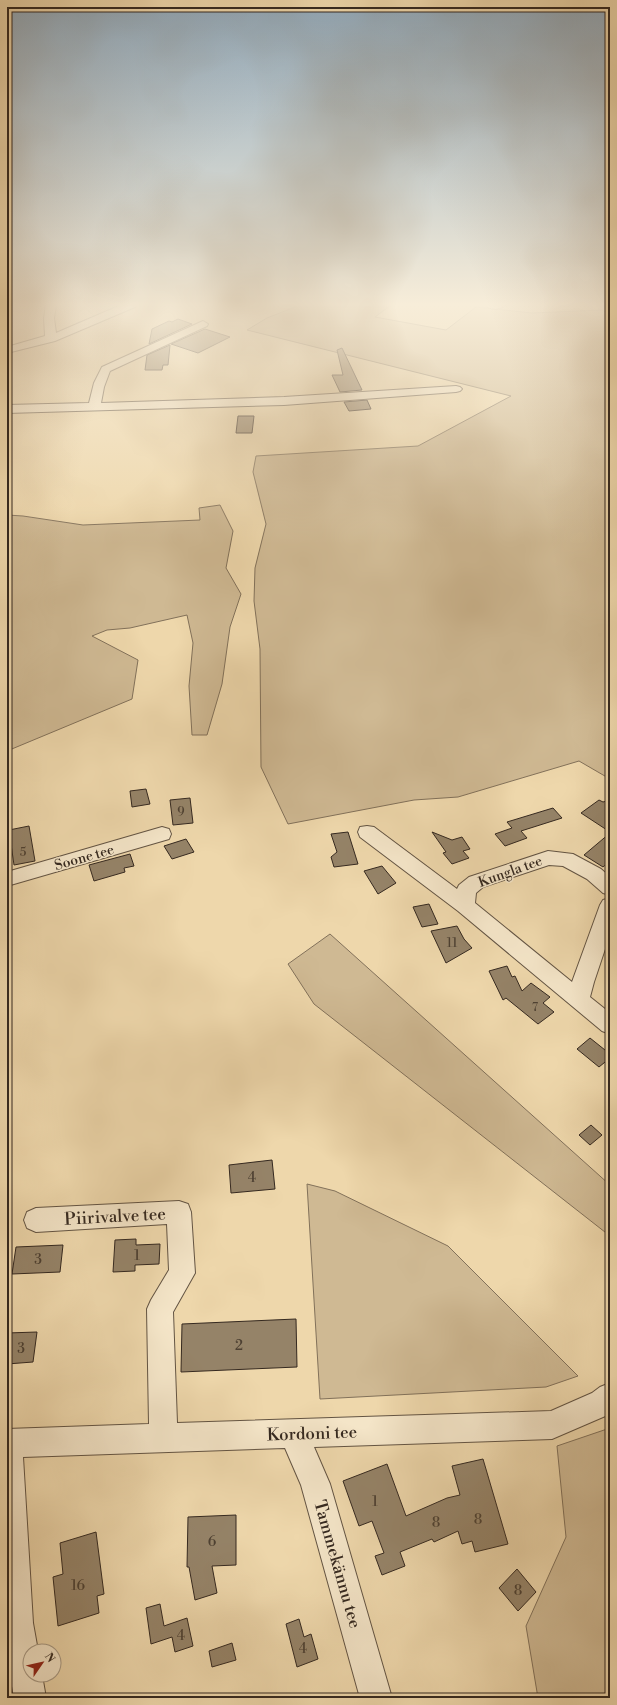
<svg xmlns="http://www.w3.org/2000/svg" width="617" height="1705" font-family="'Libre Bodoni',serif">
  <rect width="100%" height="100%" fill="#eed7ab"/>
  <filter id="stains"><feTurbulence type="fractalNoise" baseFrequency=".005" numOctaves="4"/><feColorMatrix values="0 0 0 0 .2 0 0 0 0 .09 0 0 0 0 .02 0 0 0 .5 -.17"/></filter>
  <radialGradient id="worn" r=".72"><stop offset=".6" stop-color="#630" stop-opacity="0"/><stop offset="1" stop-color="#630" stop-opacity=".3"/></radialGradient>
  <g fill="#cfb993" stroke="#82715a">
    <path d="M300 305H391L375 317 446 330 476 307 532 313 602 310 610 314V779L579 761 458 797 414 800 288 824 261 767 260 649 254 601 255 568 266 524 253 472 256 456 418 446 511 396 247 330 267 318Z"/>
    <path d="M220 505 233 531 226 568 241 594 230 627 222 684 207 735H192L189 686 193 643 187 615 130 628 107 630 92 636 138 660 132 699 7 751V515L23 516 83 525 200 520 199 508Z"/>
    <path d="M330 934 610 1185V1236L314 1004 288 964Z"/>
    <path d="M307 1184 335 1191 448 1246 578 1376 546 1387 320 1399Z"/>
    <path d="M610 1428V1698H538L526 1626 566 1537 557 1446Z"/>
  </g>
  <g fill="#958368" stroke="#352920">
    <path d="M178 319 192 324 149 344 152 329 169 321 172 322Z"/>
    <path d="M205 329 230 337 198 353 171 344Z"/>
    <path d="M170 345 168 365H163L162 370H145L147 355Z"/>
    <path d="M342 348 362 390 340 392 332 375H343L337 350Z"/>
    <path d="M367 400 371 409 349 411 344 402Z"/>
    <path d="M238 416H254L252 433H236Z"/>
    <path d="M146 789 150 804 132 807 130 791Z"/>
    <path d="M190 798 193 823 173 825 170 800Z"/>
    <path d="M599 800 603 802 610 800V832L581 813Z"/>
    <path d="M553 808 562 818 521 831 527 838 505 846 495 834 512 828 507 822Z"/>
    <path d="M29 826 35 861 14 865 9 830Z"/>
    <path d="M348 832 358 864 334 867 331 857 337 852 331 834Z"/>
    <path d="M432 832 452 840 462 837 470 849 463 851 469 858 452 864 443 853 446 852Z"/>
    <path d="M610 833V861L603 867 584 855Z"/>
    <path d="M186 839 194 852 172 859 164 846Z"/>
    <path d="M130 854 134 866 124 868 125 872 94 881 89 865Z"/>
    <path d="M382 866 396 883 378 894 364 871Z"/>
    <path d="M429 904 438 924 422 927 413 907Z"/>
    <path d="M457 926 464 939 472 948 446 963 431 931Z"/>
    <path d="M507 966 512 977 515 976 522 991 531 983 550 997 543 1003 554 1012 538 1024 506 998 503 1000 489 971Z"/>
    <path d="M590 1038 610 1054V1058L599 1067 577 1049Z"/>
    <path d="M591 1125 602 1135 590 1145 579 1135Z"/>
    <path d="M272 1160 275 1189 231 1193 229 1165Z"/>
    <path d="M136 1239V1245L160 1244 159 1264 135 1265V1271L113 1272 115 1240Z"/>
    <path d="M63 1245 60 1272 12 1274 16 1247Z"/>
    <path d="M296 1319 297 1367 181 1372 182 1324Z"/>
    <path d="M37 1332 33 1362 7 1364V1333Z"/>
    <path d="M483 1459 508 1544 475 1552 472 1541 462 1544 458 1531 434 1542 432 1539 400 1552 405 1566 382 1575 375 1556 384 1553 372 1521 359 1526 343 1481 387 1464 406 1516 447 1498 460 1495 452 1466Z"/>
    <path d="M236 1515V1565L212 1566 217 1593 195 1600 189 1567H187L188 1517Z"/>
    <path d="M96 1532 104 1594 97 1596 99 1613 58 1626 53 1577 63 1574 60 1543Z"/>
    <path d="M517 1569 536 1592 518 1611 499 1588Z"/>
    <path d="M160 1604 164 1626 187 1618 193 1646 175 1652 172 1637 151 1644 146 1608Z"/>
    <path d="M299 1619 304 1637 311 1634 318 1659 297 1667 286 1624Z"/>
    <path d="M232 1643 236 1660 212 1667 209 1651Z"/>
  </g>
  <g fill="none" stroke-linecap="round" stroke-linejoin="round">
    <g stroke="#635443" stroke-width="2">
      <g id="street">
        <path d="M46 305H56L54 318 56 333 121 305H136L135 307 55 341 7 353V347L45 336 44 318Z"/>
        <path d="M485 305H505C501 310 489 310 485 305Z"/>
        <path d="M203 321 208 324 207 326 110 371 104 387 101 403 284 397 456 386 460 387 462 389 460 391 456 392 284 405 7 413V405L89 403 94 383 102 367Z"/>
        <path d="M367 826 374 827 457 889 459 885 469 877 548 851 573 854 601 869 610 877V895L603 893 587 879 563 866 549 865 483 887 476 893 475 903 572 982 600 905 603 900 610 898V934L594 982 590 997 610 1013V1034L602 1031 458 911 360 837 358 832 360 827Z"/>
        <path d="M162 827 169 829 171 834 169 839 7 886V872Z"/>
        <path d="M179 1201 188 1204 191 1212 195 1273 173 1312 177 1423 551 1411 592 1393 600 1387 610 1383V1414L552 1439 314 1447 330 1484 392 1698H360L301 1485 285 1448 23 1457 33 1623 38 1651H30V1675H42L46 1698H14L7 1657V1429L149 1424 147 1309 151 1300 169 1270 167 1224 36 1232 27 1228 24 1220 27 1212 36 1208Z"/>
      </g>
    </g>
    <use href="#street" fill="#f4e5c8" fill-rule="evenodd"/>
  </g>
  <linearGradient id="sky" x2="0" y2="1"><stop stop-color="#91aabd"/><stop offset="0.56" stop-color="#f7edd9"/><stop offset="1" stop-color="#f7edd9" stop-opacity="0"/></linearGradient>
  <rect width="617" height="544" fill="url(#sky)"/>
  <g text-anchor="middle" stroke-width="3" stroke-linejoin="round" paint-order="stroke">
    <g font-size="12" fill="#4d4032">
      <text x="181" y="816">9</text>
      <text x="23" y="856">5</text>
      <text x="452" y="947">11</text>
      <text x="535" y="1011">7</text>
    </g>
    <g font-size="14" fill="#352920" stroke="#f4e5c8">
      <text transform="translate(84 857) rotate(-16)" y="5">Soone tee</text>
      <text transform="translate(510 871) rotate(-20)" y="5">Kungla tee</text>
    </g>
    <g font-size="14" fill="#4d4032">
      <text x="252" y="1182">4</text>
      <text x="137" y="1260">1</text>
      <text x="38" y="1264">3</text>
      <text x="239" y="1350">2</text>
      <text x="21" y="1353">3</text>
      <text x="375" y="1506">1</text>
      <text x="478" y="1524">8</text>
      <text x="436" y="1527">8</text>
      <text x="212" y="1546">6</text>
      <text x="78" y="1590">16</text>
      <text x="518" y="1595">8</text>
      <text x="181" y="1640">4</text>
      <text x="303" y="1653">4</text>
    </g>
    <g font-size="17" fill="#352920" stroke="#f4e5c8">
      <text transform="translate(115 1216) rotate(-3)" y="6">Piirivalve tee</text>
      <text transform="translate(312 1433) rotate(-2)" y="6">Kordoni tee</text>
      <text transform="translate(338 1564) rotate(74)" y="6">Tammekännu tee</text>
    </g>
  </g>
  <rect width="617" height="1705" fill="none" stroke="#eed7ab" stroke-width="24"/>
  <rect x="8" y="8" width="601" height="1689" fill="none" stroke="#352920" stroke-width="2"/>
  <rect x="12" y="12" width="593" height="1681" fill="none" stroke="#352920"/>
  <g transform="translate(42 1663) rotate(56)"><circle r="19" fill="#f4e5c8" stroke="#a89a85"/>
  <path d="M0-3L7 15L0 10L-7 15Z" fill="#8f2418"/>
  <text y="-6" font-size="11" font-weight="bold" text-anchor="middle" fill="#352920">N</text>
  </g>
  <rect width="100%" height="100%" filter="url(#stains)"/>
  <rect width="100%" height="100%" fill="url(#worn)"/>
</svg>
